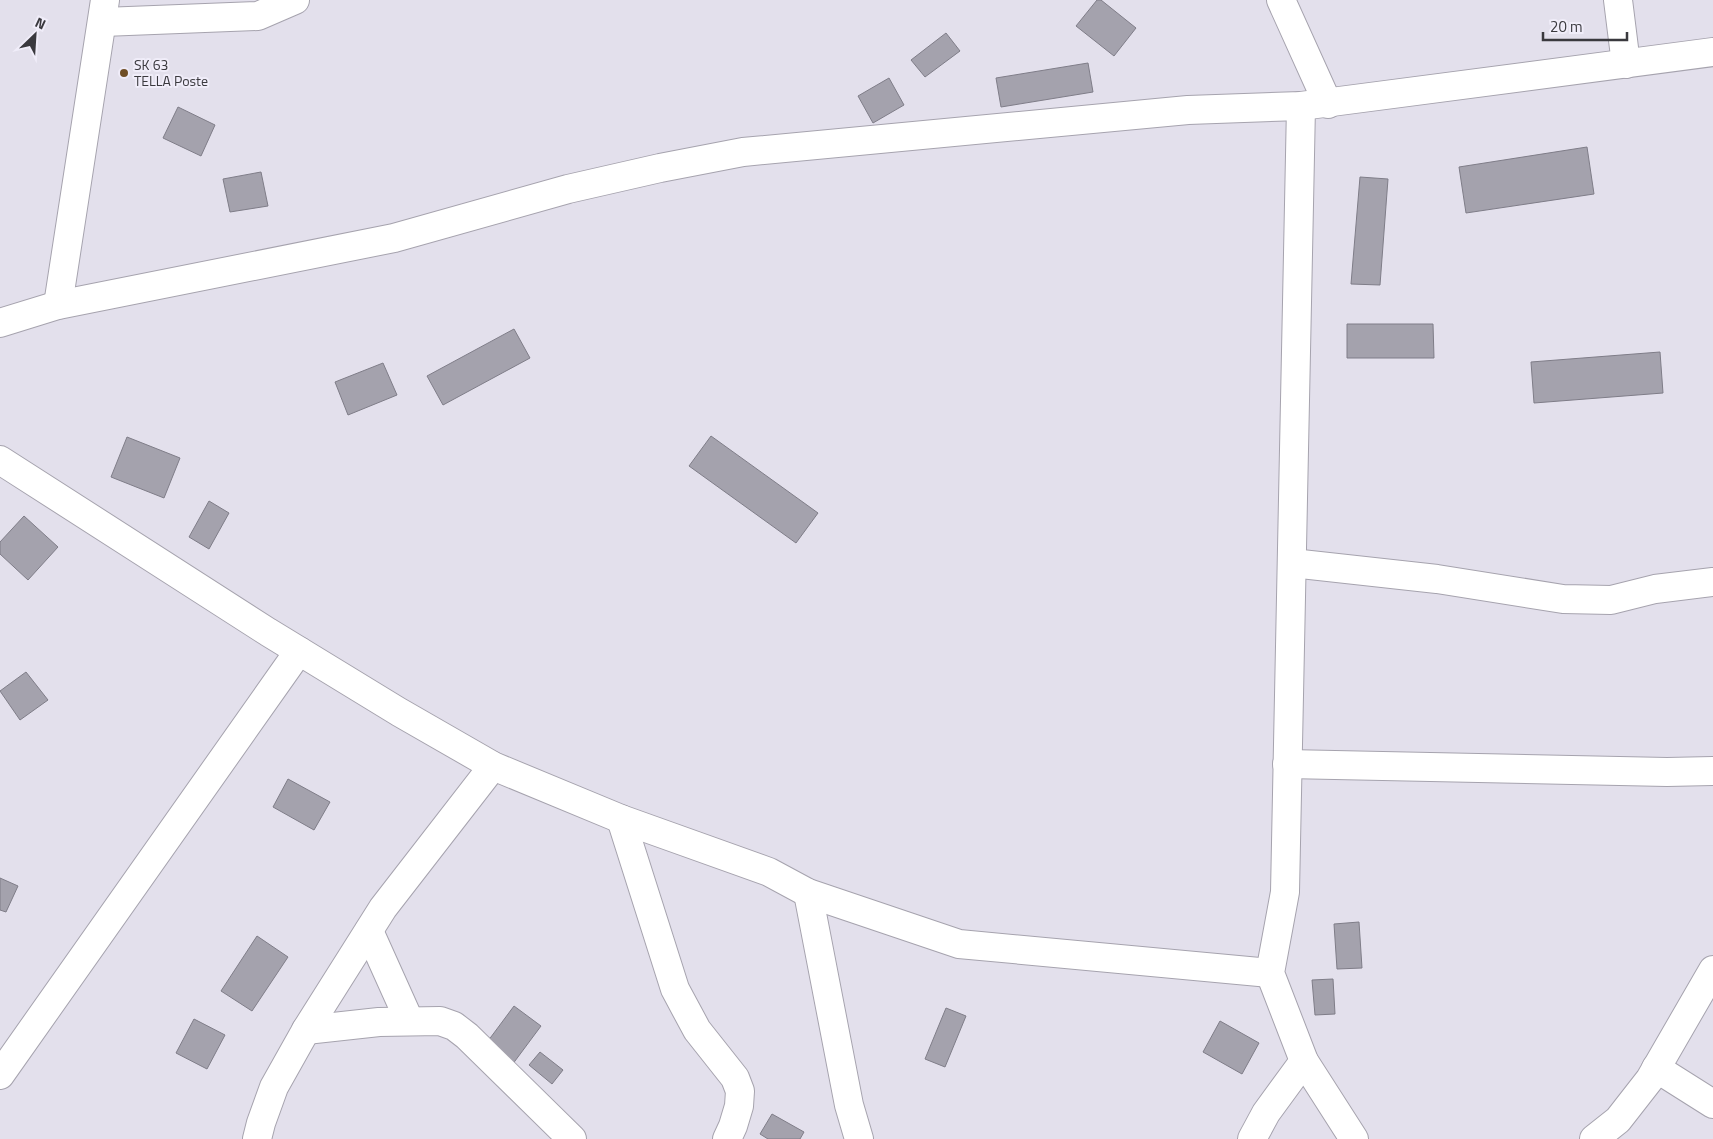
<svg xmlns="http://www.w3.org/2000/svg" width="1713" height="1139" font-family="'Titillium Web',sans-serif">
  <rect width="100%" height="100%" fill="#e3e0ec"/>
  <g fill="#a4a2ad" stroke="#7f7d88">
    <path d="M1097 0H1101L1136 28 1114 56 1076 26Z"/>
    <path d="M946 33 960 51 925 77 911 60Z"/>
    <path d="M1088 63 1093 92 1001 107 996 78Z"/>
    <path d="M889 78 904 105 873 123 858 96Z"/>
    <path d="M178 107 215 125 201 156 163 138Z"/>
    <path d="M1587 147 1594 194 1466 213 1459 167Z"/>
    <path d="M261 172 268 206 230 212 223 179Z"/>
    <path d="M1360 177 1388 179 1380 285 1351 284Z"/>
    <path d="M1347 324H1433L1434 358H1347Z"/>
    <path d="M514 329 530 358 443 405 427 376Z"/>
    <path d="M1660 352 1663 393 1534 403 1531 362Z"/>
    <path d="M383 363 397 395 348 415 335 382Z"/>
    <path d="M711 436 818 513 796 543 689 466Z"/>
    <path d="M127 437 180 458 164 498 111 477Z"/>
    <path d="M209 501 229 513 209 549 189 537Z"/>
    <path d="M24 516 58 547 28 580 0 554V542Z"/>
    <path d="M26 672 48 700 20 720 0 691Z"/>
    <path d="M288 779 330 802 314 830 273 807Z"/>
    <path d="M0 878 18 886 6 912 0 910Z"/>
    <path d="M1359 922 1362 968 1337 969 1334 924Z"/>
    <path d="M257 936 288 957 252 1011 221 991Z"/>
    <path d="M1333 979 1335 1014 1315 1015 1312 980Z"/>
    <path d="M514 1006 541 1026 512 1065 485 1045Z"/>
    <path d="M946 1008 966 1016 945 1067 925 1059Z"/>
    <path d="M194 1019 225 1035 207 1069 176 1053Z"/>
    <path d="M1220 1021 1259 1043 1242 1074 1203 1052Z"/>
    <path d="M540 1052 563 1070 552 1084 529 1065Z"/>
    <path d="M772 1114 804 1132 800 1139H768L760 1134Z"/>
  </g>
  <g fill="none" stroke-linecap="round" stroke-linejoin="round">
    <g stroke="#a6a3ae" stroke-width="30">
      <g id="street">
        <path d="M1281 0 1328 104"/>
        <path d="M1618 0 1626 64"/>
        <path d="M103 22 258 16 295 0"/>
        <path d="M1301 106 1285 892 1270 973 1304 1061 1354 1139"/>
        <path d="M58 305 105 0"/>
        <path d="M0 323 58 305 394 238 568 189 660 168 743 152 1188 110 1301 106 1713 52"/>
        <path d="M0 460 268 632 399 712 493 766 621 819 769 872 808 893 959 944 1270 973"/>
        <path d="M1292 563 1437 579 1563 599 1611 600 1655 589 1713 582"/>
        <path d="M1287 764 1667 772 1713 771"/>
        <path d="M621 819 675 989 697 1030 735 1078 740 1091 739 1106 733 1126 727 1139"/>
        <path d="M808 893 849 1105 859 1139"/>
        <path d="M369 931 409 1020"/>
        <path d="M306 1030 379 1022 440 1021 454 1026 467 1036 572 1139"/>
        <path d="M1656 1068 1713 1104"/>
        <path d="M0 1075 299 651"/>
        <path d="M257 1139 261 1123 274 1087 306 1030 383 908 493 766"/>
        <path d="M1252 1139 1266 1113 1304 1061"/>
        <path d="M1594 1139 1618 1120 1650 1079 1713 970"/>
      </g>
    </g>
    <use href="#street" stroke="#fff" stroke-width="28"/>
  </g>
  <circle fill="#704f26" stroke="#f0edf9" stroke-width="2" cx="124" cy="73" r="5"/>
  <g text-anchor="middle" stroke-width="4" stroke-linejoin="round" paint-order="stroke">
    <g font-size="14" fill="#3a393e" stroke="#f0edf9" text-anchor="start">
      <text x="134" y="70">SK 63<tspan x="134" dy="16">TELLA Poste</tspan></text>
    </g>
  </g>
  <g transform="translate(35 35) rotate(25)" stroke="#f0edf9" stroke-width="4" paint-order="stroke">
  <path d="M0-4L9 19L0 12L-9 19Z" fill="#3a393e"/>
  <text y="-8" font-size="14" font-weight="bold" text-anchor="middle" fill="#3a393e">N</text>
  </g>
  <path d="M1543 32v8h84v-8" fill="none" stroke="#3a393e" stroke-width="2.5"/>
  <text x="1550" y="32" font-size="15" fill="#3a393e" stroke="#f0edf9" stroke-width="4" paint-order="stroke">20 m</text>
</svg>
